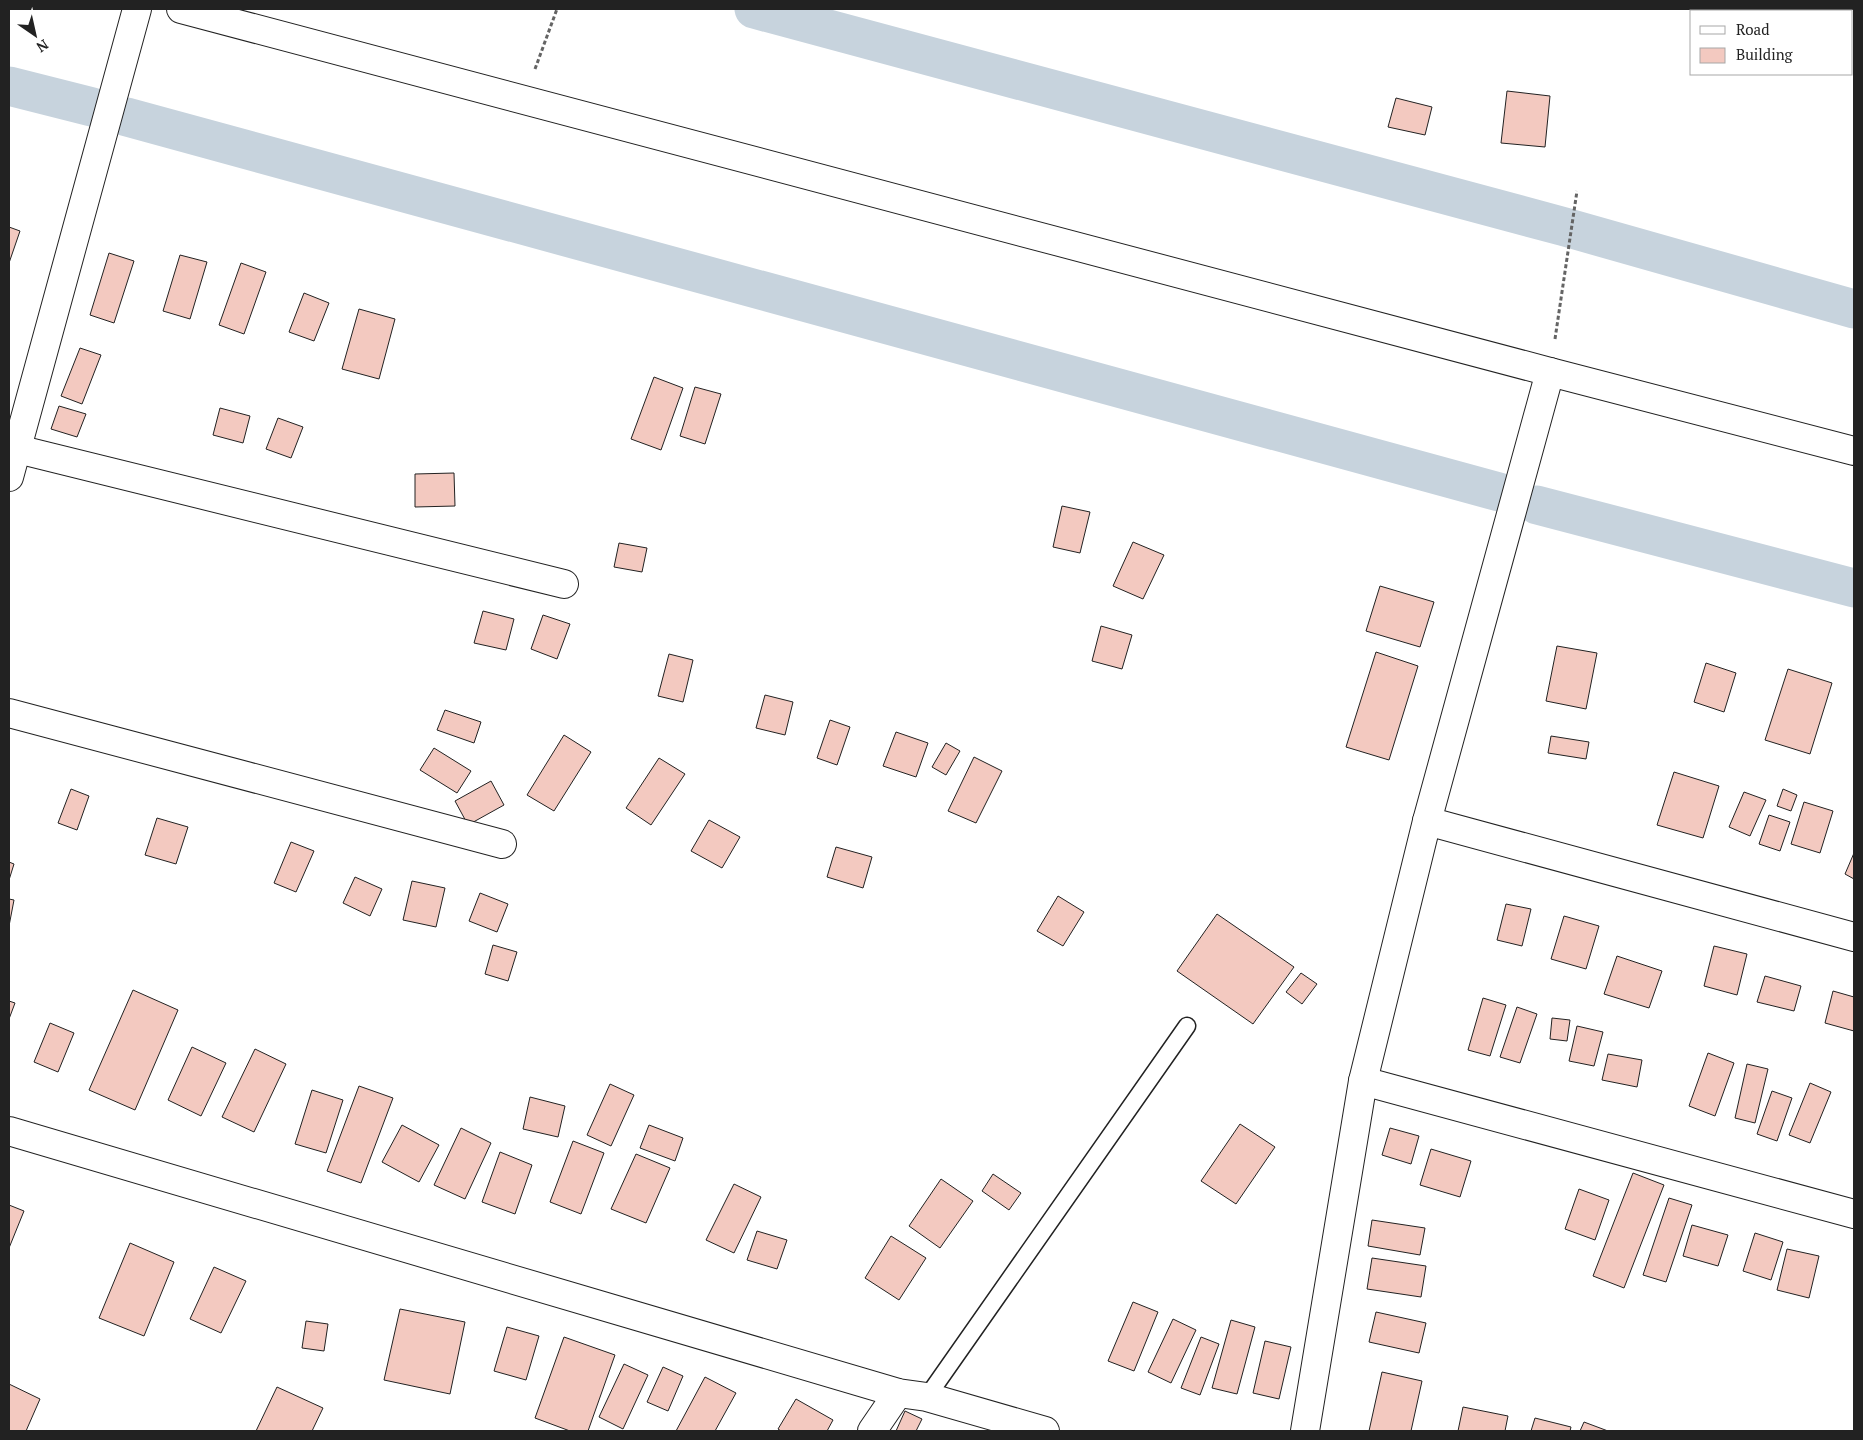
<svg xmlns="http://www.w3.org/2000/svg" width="1863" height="1440" font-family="'PT Serif',serif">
  <rect width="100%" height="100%" fill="#fff"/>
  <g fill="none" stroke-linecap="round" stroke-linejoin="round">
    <g stroke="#c7d3dd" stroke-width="39">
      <path d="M754 9 1565 227 1854 309"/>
      <path d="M9 86 92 107"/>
      <path d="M127 117 1499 492"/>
      <path d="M1537 505 1854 588"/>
    </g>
  </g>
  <g fill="#f3c9c0" stroke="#222">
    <path d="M1507 91 1550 96 1545 147 1501 143Z"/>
    <path d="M1396 98 1432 107 1425 135 1388 127Z"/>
    <path d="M9 227 20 231 9 263Z"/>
    <path d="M109 253 134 261 114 323 90 315Z"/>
    <path d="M180 255 207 262 190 319 163 311Z"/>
    <path d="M241 263 266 272 244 334 219 325Z"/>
    <path d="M304 293 329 303 314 341 289 332Z"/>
    <path d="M359 309 395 319 379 379 342 369Z"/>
    <path d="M80 348 101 355 82 404 61 396Z"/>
    <path d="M654 377 683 388 661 450 631 439Z"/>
    <path d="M695 387 721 394 705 444 680 436Z"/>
    <path d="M59 406 86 414 77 437 51 429Z"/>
    <path d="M220 408 250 416 243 443 213 435Z"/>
    <path d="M278 418 303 427 291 458 266 449Z"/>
    <path d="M454 473 455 506 415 507V474Z"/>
    <path d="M1062 506 1090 512 1080 553 1053 547Z"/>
    <path d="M1133 542 1164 555 1143 599 1113 586Z"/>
    <path d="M619 543 647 548 642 572 614 567Z"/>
    <path d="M1380 586 1434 602 1420 647 1366 631Z"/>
    <path d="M483 611 514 619 506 650 474 643Z"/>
    <path d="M543 615 570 624 557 659 531 649Z"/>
    <path d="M1101 626 1132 635 1122 669 1092 661Z"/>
    <path d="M1557 646 1597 653 1586 709 1546 701Z"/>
    <path d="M1376 652 1418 666 1389 760 1346 747Z"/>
    <path d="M669 654 693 660 683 702 658 696Z"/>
    <path d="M1706 663 1736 673 1724 712 1694 702Z"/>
    <path d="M1788 669 1832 683 1810 754 1765 740Z"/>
    <path d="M765 695 793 702 785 735 756 728Z"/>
    <path d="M445 710 481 722 474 743 437 730Z"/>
    <path d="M830 720 850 727 837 765 817 758Z"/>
    <path d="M896 732 928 743 916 777 883 766Z"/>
    <path d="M564 735 591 752 554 811 527 795Z"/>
    <path d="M1551 736 1589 742 1586 759 1548 753Z"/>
    <path d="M946 743 960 751 946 775 932 767Z"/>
    <path d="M434 748 471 771 457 793 420 770Z"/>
    <path d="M974 757 1002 771 976 823 948 811Z"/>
    <path d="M659 758 685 774 651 825 626 808Z"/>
    <path d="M1674 772 1719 786 1703 838 1657 825Z"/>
    <path d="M491 781 504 805 468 825 455 801Z"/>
    <path d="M71 789 89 796 77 830 58 823Z"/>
    <path d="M1783 789 1797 795 1791 811 1777 806Z"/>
    <path d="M1744 792 1766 800 1750 836 1729 827Z"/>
    <path d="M1804 802 1833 811 1820 853 1791 844Z"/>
    <path d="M1769 815 1790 822 1780 851 1759 844Z"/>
    <path d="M157 818 188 827 176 864 145 855Z"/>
    <path d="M709 820 740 837 722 868 691 851Z"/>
    <path d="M291 842 314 851 296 892 274 883Z"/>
    <path d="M836 847 872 857 863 888 827 877Z"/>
    <path d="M1854 853V879L1845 874Z"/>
    <path d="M9 862 14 864 9 880Z"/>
    <path d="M355 877 382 889 370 916 343 903Z"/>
    <path d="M412 881 445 888 436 927 403 920Z"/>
    <path d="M480 893 508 904 497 932 469 921Z"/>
    <path d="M1058 896 1084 912 1063 946 1037 931Z"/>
    <path d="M9 899 14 900 9 926Z"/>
    <path d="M1506 904 1531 909 1522 946 1497 940Z"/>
    <path d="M1217 914 1294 967 1253 1024 1177 971Z"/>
    <path d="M1564 916 1599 926 1586 969 1551 959Z"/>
    <path d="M493 945 517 952 508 981 485 974Z"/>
    <path d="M1714 946 1747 954 1737 995 1704 986Z"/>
    <path d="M1617 956 1662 971 1649 1008 1604 994Z"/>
    <path d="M1301 973 1317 984 1302 1004 1286 992Z"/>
    <path d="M1765 976 1801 986 1794 1011 1757 1002Z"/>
    <path d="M133 990 178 1010 135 1110 89 1090Z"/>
    <path d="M1833 991 1854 997V1031L1825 1023Z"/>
    <path d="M1483 998 1506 1005 1490 1056 1468 1050Z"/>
    <path d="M9 1001 15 1003 9 1019Z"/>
    <path d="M1517 1007 1537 1014 1520 1063 1500 1057Z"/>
    <path d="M1552 1018 1570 1020 1567 1041 1550 1039Z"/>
    <path d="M50 1023 74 1033 58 1072 34 1062Z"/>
    <path d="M1577 1026 1603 1032 1594 1066 1569 1061Z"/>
    <path d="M192 1047 226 1063 201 1116 168 1100Z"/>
    <path d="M255 1049 286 1064 254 1132 222 1117Z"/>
    <path d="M1708 1053 1734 1063 1715 1116 1689 1106Z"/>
    <path d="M1608 1054 1642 1060 1637 1087 1602 1080Z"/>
    <path d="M1747 1064 1768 1069 1755 1123 1735 1118Z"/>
    <path d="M1810 1083 1831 1092 1810 1143 1789 1135Z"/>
    <path d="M610 1084 634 1095 611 1146 587 1135Z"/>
    <path d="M359 1086 393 1098 361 1183 327 1171Z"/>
    <path d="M312 1090 343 1100 326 1153 295 1144Z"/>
    <path d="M1772 1091 1792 1098 1777 1141 1757 1134Z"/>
    <path d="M530 1097 565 1106 558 1137 523 1129Z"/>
    <path d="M1240 1124 1275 1147 1236 1204 1201 1181Z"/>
    <path d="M402 1125 439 1145 419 1182 382 1162Z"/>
    <path d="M649 1125 683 1138 675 1161 640 1148Z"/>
    <path d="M461 1128 491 1143 465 1199 434 1185Z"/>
    <path d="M1390 1128 1419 1136 1411 1164 1382 1155Z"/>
    <path d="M573 1141 604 1153 581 1214 550 1202Z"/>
    <path d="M1431 1149 1471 1161 1460 1197 1420 1185Z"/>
    <path d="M500 1152 532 1165 515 1214 482 1202Z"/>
    <path d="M636 1154 670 1168 646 1223 611 1209Z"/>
    <path d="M1633 1173 1664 1185 1624 1288 1593 1276Z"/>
    <path d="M993 1174 1021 1193 1009 1210 982 1191Z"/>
    <path d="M941 1179 973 1201 940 1248 909 1226Z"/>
    <path d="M734 1184 761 1197 734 1253 706 1240Z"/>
    <path d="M1579 1189 1609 1200 1595 1240 1565 1229Z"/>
    <path d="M1669 1198 1692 1205 1666 1282 1643 1275Z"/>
    <path d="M9 1205 24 1211 9 1248Z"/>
    <path d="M1372 1220 1425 1228 1420 1255 1368 1246Z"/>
    <path d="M1692 1225 1728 1235 1718 1266 1683 1256Z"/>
    <path d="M757 1231 787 1240 777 1269 747 1260Z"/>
    <path d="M1755 1233 1783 1242 1771 1280 1743 1271Z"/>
    <path d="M891 1236 926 1258 899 1300 865 1278Z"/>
    <path d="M130 1243 174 1262 144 1336 99 1318Z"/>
    <path d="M1787 1249 1819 1256 1809 1298 1777 1290Z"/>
    <path d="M1372 1258 1426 1266 1421 1297 1367 1289Z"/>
    <path d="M214 1267 246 1281 221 1333 190 1319Z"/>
    <path d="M1133 1302 1158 1312 1134 1371 1108 1361Z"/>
    <path d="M400 1309 465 1322 450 1394 384 1380Z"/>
    <path d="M1376 1312 1426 1323 1419 1353 1369 1342Z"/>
    <path d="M1173 1319 1196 1330 1171 1383 1148 1372Z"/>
    <path d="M1231 1320 1255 1327 1237 1394 1212 1388Z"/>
    <path d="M306 1321 328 1324 324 1351 302 1348Z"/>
    <path d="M507 1327 539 1336 526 1380 494 1371Z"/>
    <path d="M564 1337 615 1355 588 1431H570L535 1418Z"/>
    <path d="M1201 1337 1219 1344 1200 1395 1181 1388Z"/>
    <path d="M1265 1341 1291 1347 1279 1399 1253 1393Z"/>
    <path d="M624 1364 648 1375 623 1429 599 1417Z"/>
    <path d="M663 1367 683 1376 668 1411 647 1402Z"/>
    <path d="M1382 1372 1422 1381 1411 1431H1369Z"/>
    <path d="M705 1377 736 1393 715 1431H676Z"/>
    <path d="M9 1384 40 1399 26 1431H9Z"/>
    <path d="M277 1387 323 1408 312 1431H256Z"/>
    <path d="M796 1399 833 1420 827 1431H781L778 1429Z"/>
    <path d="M1463 1407 1508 1416 1505 1431H1458Z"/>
    <path d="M905 1411 922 1419 916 1431H896Z"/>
    <path d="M1535 1418 1571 1427 1570 1431H1531Z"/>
    <path d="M1584 1422 1608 1431H1580Z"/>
  </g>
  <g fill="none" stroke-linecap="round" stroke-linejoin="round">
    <g stroke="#222" stroke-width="19">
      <path id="service" d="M927 1397 1187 1026"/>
    </g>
    <g stroke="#222" stroke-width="30">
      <g id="minor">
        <path d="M9 447 564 584"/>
        <path d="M9 477 137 9"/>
        <path d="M9 713 502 844"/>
        <path d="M1427 821 1854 937"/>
        <path d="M1363 1081 1854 1214"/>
        <path d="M9 1131 898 1393 927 1397 1045 1431"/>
        <path d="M872 1431 898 1393"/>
        <path d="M1305 1431 1363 1081 1427 821 1550 372"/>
      </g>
    </g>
    <g stroke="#222" stroke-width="30">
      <path id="tertiary" d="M181 9 1550 372 1854 451"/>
    </g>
    <g stroke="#646464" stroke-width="3" stroke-dasharray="4 2.5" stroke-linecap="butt">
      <path d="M535 69 557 9"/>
      <path d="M1555 339 1577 191"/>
    </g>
    <use href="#service" stroke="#fff" stroke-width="16"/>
    <use href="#minor" stroke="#fff" stroke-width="28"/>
    <use href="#tertiary" stroke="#fff" stroke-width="28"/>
  </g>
  <rect width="1863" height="1440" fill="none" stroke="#222222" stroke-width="20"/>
  <rect x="1690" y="10" width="162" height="65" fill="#ffffff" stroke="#a7a7a7"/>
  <rect x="1700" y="26" width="25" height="8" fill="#ffffff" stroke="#a7a7a7"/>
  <text x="1736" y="35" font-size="15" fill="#222222">Road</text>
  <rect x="1700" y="48" width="25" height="15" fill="#f3c9c0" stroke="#a7a7a7"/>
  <text x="1736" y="60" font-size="15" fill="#222222">Building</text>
  <g transform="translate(35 35) rotate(146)" stroke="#ffffff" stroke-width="4" paint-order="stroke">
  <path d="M0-4L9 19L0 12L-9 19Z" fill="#222222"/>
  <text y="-8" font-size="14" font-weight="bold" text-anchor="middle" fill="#222222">N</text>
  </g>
</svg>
